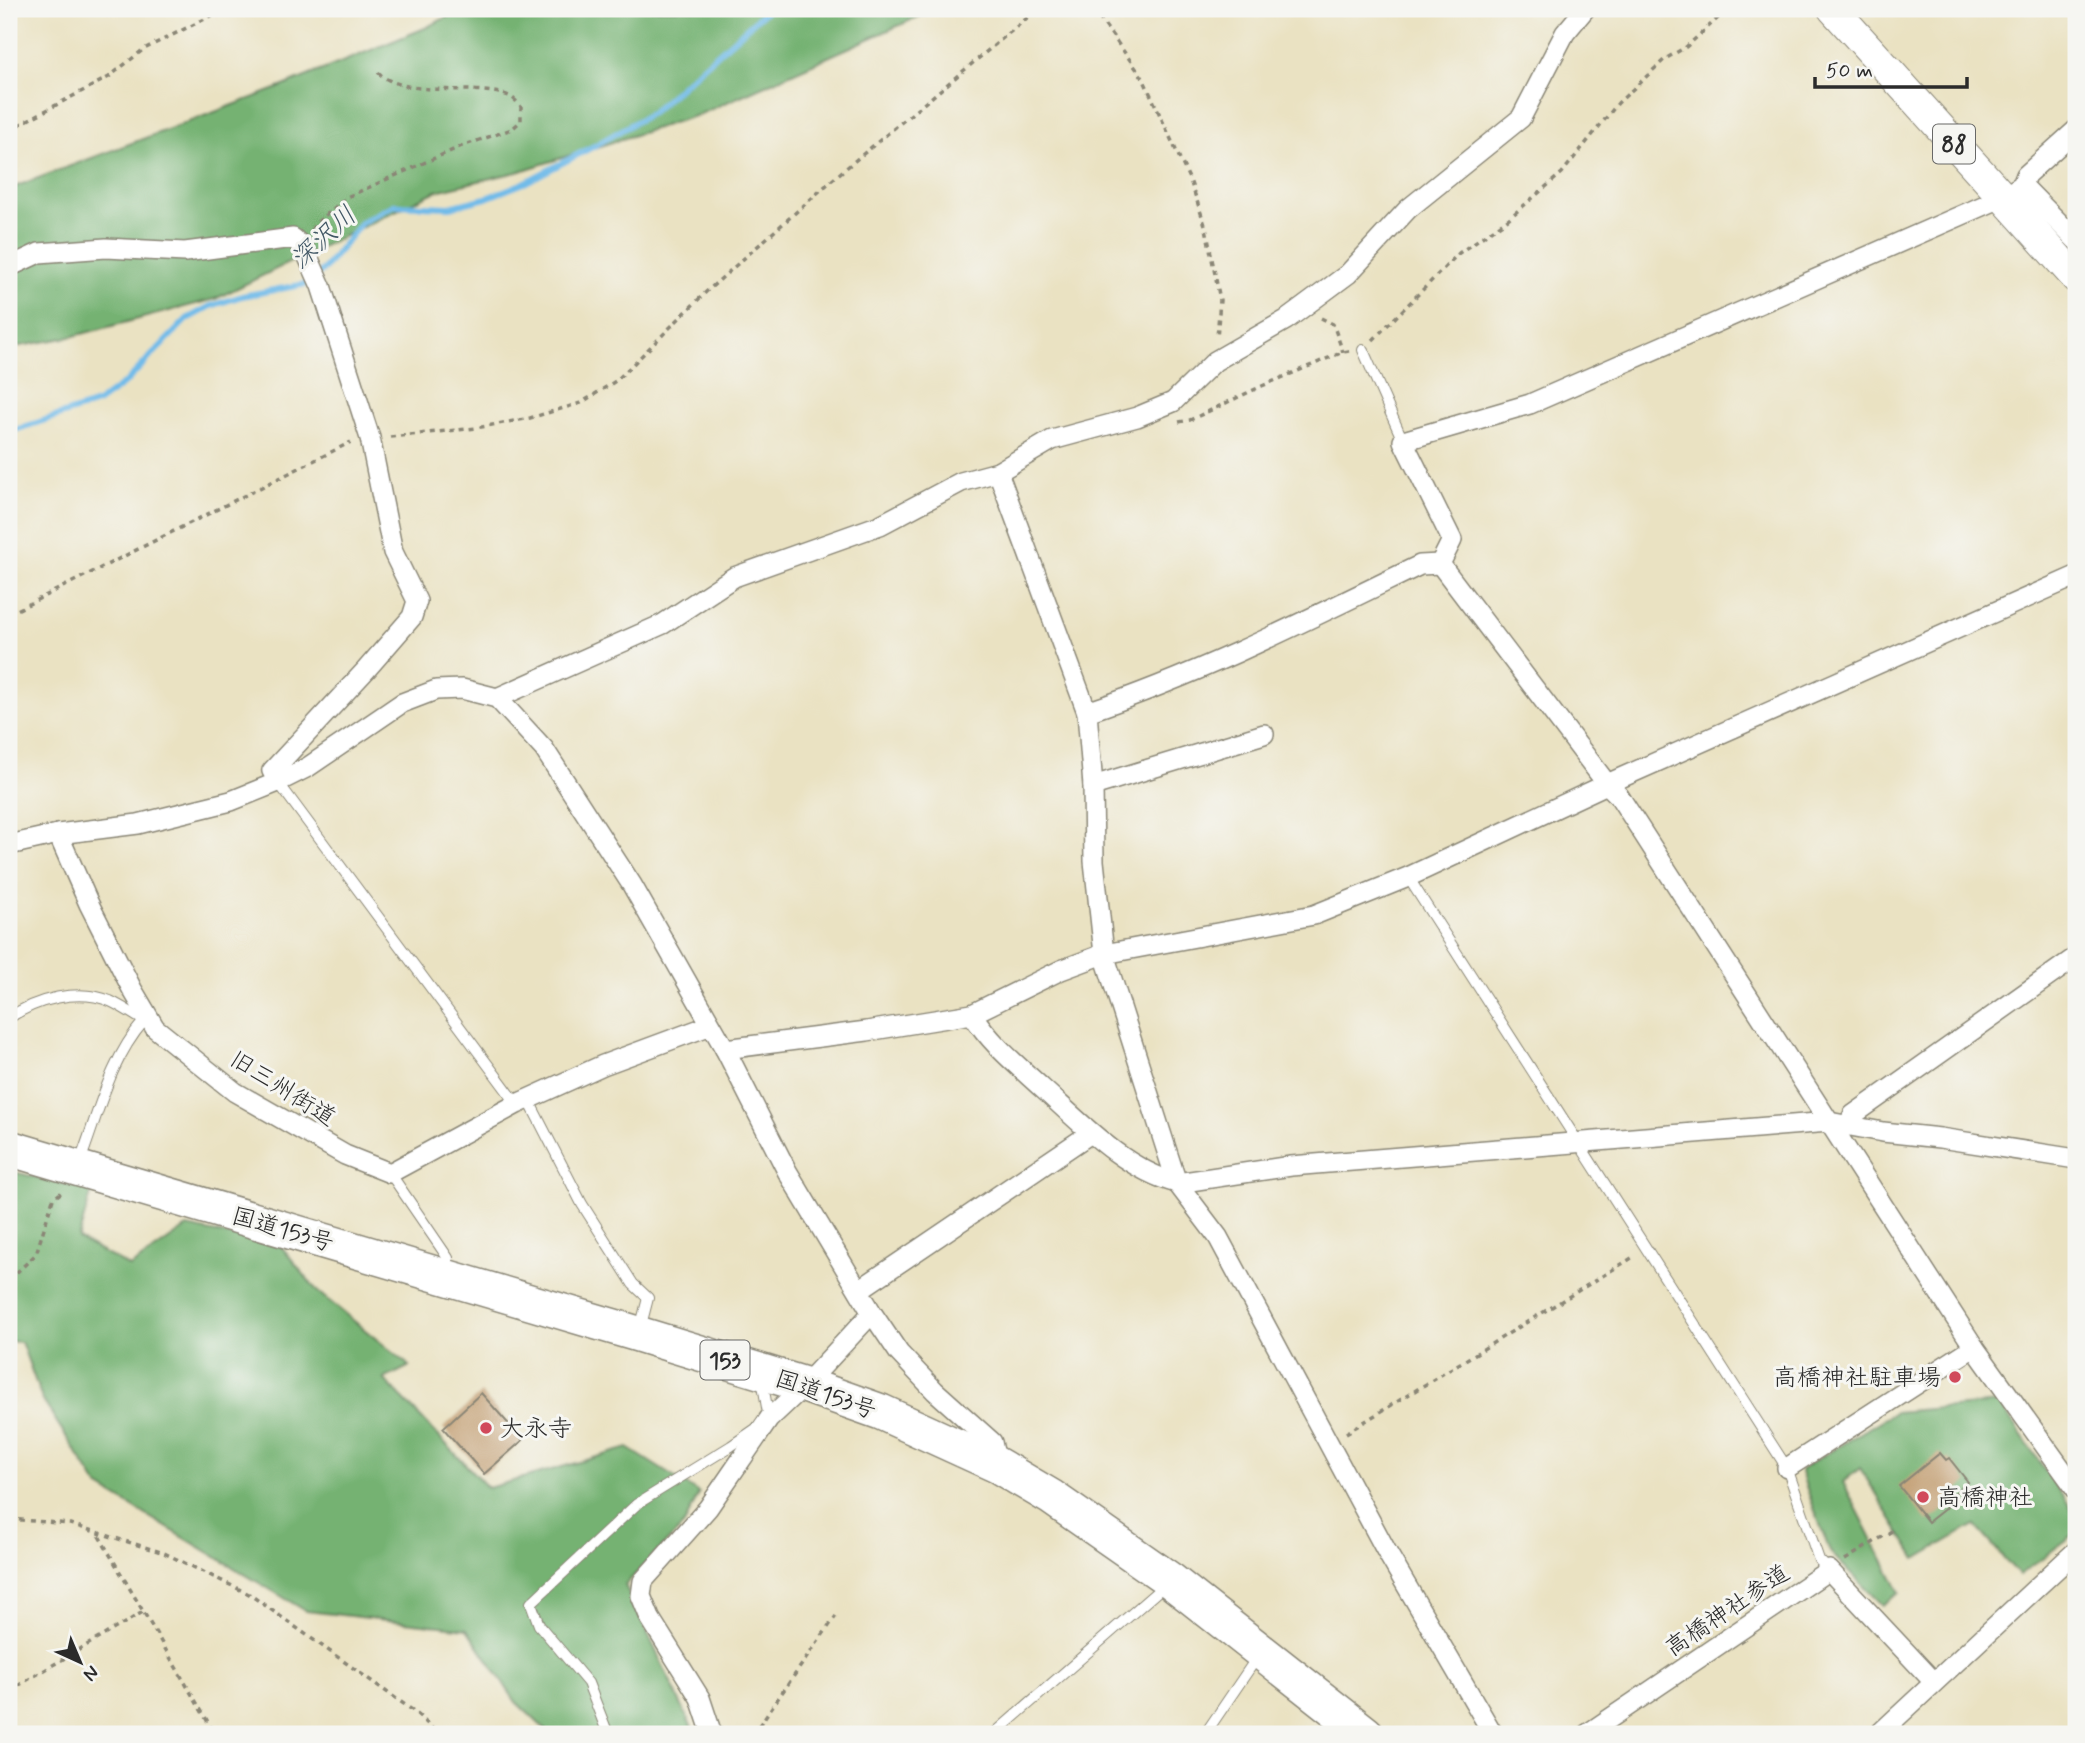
<svg xmlns="http://www.w3.org/2000/svg" width="2085" height="1743" font-family="Mynerve,'Klee One',sans-serif">
  <rect width="100%" height="100%" fill="#f6f6f2"/>
  <filter id="ink" filterUnits="userSpaceOnUse"><feTurbulence type="fractalNoise" baseFrequency=".0143" numOctaves="2"/><feDisplacementMap in="SourceGraphic" scale="14" xChannelSelector="R" yChannelSelector="G"/><feConvolveMatrix kernelMatrix="1 2 1 2 8 2 1 2 1" color-interpolation-filters="sRGB"/></filter>
  <filter id="wash" filterUnits="userSpaceOnUse"><feTurbulence type="fractalNoise" baseFrequency=".00686" numOctaves="4" result="noise"/><feDisplacementMap in="SourceGraphic" scale="28" xChannelSelector="R" yChannelSelector="G"/><feGaussianBlur stdDeviation="1.57" result="paint"/><feColorMatrix in="noise" values="0 0 0 0 0 0 0 0 0 0 0 0 0 0 0 0 0 1.4 0 .05"/><feComposite in="paint" operator="in"/></filter>
  <g filter="url(#wash)">
    <rect width="100%" height="100%" fill="#eae2c2"/>
    <g fill="#75b272" stroke="#506e4e" stroke-width="2">
      <path d="M463 9H936L698 115 517 172 436 191 215 299 70 337 9 348V189L276 89 425 28Z"/>
      <path d="M9 1171 92 1190 78 1239 130 1267 187 1227 281 1246 318 1292 410 1366 384 1379 488 1488 628 1448 699 1493 684 1525 625 1585 695 1734H550L516 1702 467 1629 306 1611 98 1486 42 1399 21 1342 9 1341Z"/>
      <path d="M1999 1403 2076 1515V1533L2019 1575 1975 1525 1916 1559 1860 1468 1843 1482 1900 1593 1882 1605 1830 1552 1800 1470 1895 1412Z"/>
    </g>
    <g fill="none" stroke-linecap="round" stroke-linejoin="round">
      <path stroke="#71bbe9" stroke-width="6" d="M9 432 97 403 126 382 187 319 211 306 242 296 306 284 325 268 362 222 394 205 450 207 486 198 524 183 594 146 651 113 768 9"/>
    </g>
    <g id="blocks">
      <g fill="#c29e72">
        <path d="M481 1393 523 1440 484 1474 443 1428Z"/>
        <path d="M1940 1453 1946 1460 1949 1458 1968 1482 1944 1502 1947 1507 1928 1522 1899 1486Z"/>
      </g>
    </g>
  </g>
  <g filter="url(#ink)">
    <use href="#blocks" fill-opacity="0" stroke="#8a8676" stroke-width="2"/>
    <g fill="none" stroke-linecap="round" stroke-linejoin="round">
      <g stroke="#8a8676" stroke-width="12">
        <g id="lane">
          <path d="M1363 350 1403 441"/>
          <path d="M278 782 517 1104"/>
          <path d="M1408 877 1787 1468 1819 1560 1829 1570"/>
          <path d="M9 1018C36 999 78 988 110 1001 123 1007 136 1016 149 1024"/>
          <path d="M528 1099 582 1204 633 1284 648 1298 640 1329"/>
          <path d="M79 1164C98 1115 109 1061 144 1021"/>
          <path d="M390 1173 448 1258 446 1270"/>
          <path d="M762 1379 769 1419"/>
          <path d="M608 1734 588 1683 539 1625 531 1603 637 1504 731 1446 757 1428"/>
          <path d="M994 1734 1167 1583"/>
          <path d="M1205 1734 1258 1656"/>
        </g>
      </g>
      <g stroke="#8a8676" stroke-width="22">
        <g id="street">
          <path d="M2022 185 2076 240"/>
          <path d="M9 267 39 253 106 248 185 252 293 238 304 248 321 286 370 438 393 552 417 601 412 617 365 671 272 771 278 782"/>
          <path d="M998 472 1087 712 1093 786 1094 861 1104 954 1177 1183 1218 1237 1388 1554 1493 1734"/>
          <path d="M1440 564 1607 784 1619 796 1974 1347 2076 1489"/>
          <path d="M1440 564 1452 540 1403 441 1530 404 2001 198 2022 185 2026 175 2076 130"/>
          <path d="M497 698 663 624 734 577 880 525 961 482 998 472 1052 440 1137 417 1173 402 1215 361 1286 320 1348 274 1408 209 1521 118 1565 33 1585 9"/>
          <path d="M1087 712C1203 673 1311 618 1420 565L1440 564"/>
          <path d="M1093 786 1264 734"/>
          <path d="M58 834 89 904 132 989 155 1028 235 1092 345 1155 390 1173 517 1104 603 1065 711 1025"/>
          <path d="M9 845 58 834 138 824 231 801 278 782 308 767 402 703 436 690 462 689 497 698 544 749 632 885 725 1049 787 1171 872 1313 899 1353 935 1391 992 1442 997 1465"/>
          <path d="M972 1014C991 1044 1016 1064 1042 1088 1082 1124 1124 1169 1177 1183L1291 1166 1829 1122 1883 1132 1940 1138 2076 1159"/>
          <path d="M725 1049 867 1031 972 1014 1061 970 1104 954 1314 915 1408 877 1607 784 2076 576"/>
          <path d="M1848 1126 1853 1115 2076 957"/>
          <path d="M859 1290 1091 1133"/>
          <path d="M1787 1468 1974 1347"/>
          <path d="M712 1734 700 1698 650 1618 641 1596 643 1581 708 1508 769 1419 805 1385 872 1313"/>
          <path d="M1587 1734 1829 1570 1934 1682"/>
          <path d="M1879 1734 2076 1551"/>
        </g>
      </g>
      <g stroke="#8a8676" stroke-width="32">
        <path id="primary" d="M1833 9 2076 278"/>
      </g>
      <g stroke="#8a8676" stroke-width="38">
        <path id="highway" d="M9 1148 638 1334 805 1385 881 1412 997 1465 1051 1497 1170 1580 1366 1734"/>
      </g>
      <g stroke="#8a8676" stroke-width="3.5" stroke-dasharray="5 5" stroke-linecap="butt">
        <path d="M1093 9 1143 78 1191 183 1206 228 1220 300 1217 338"/>
        <path d="M9 130 109 77 144 49 225 9"/>
        <path d="M312 230 315 224 347 197 462 146 512 129 521 121V107C518 103 514 98 509 96 475 82 402 101 376 70"/>
        <path d="M1321 318 1333 324 1343 352"/>
        <path d="M1373 340 1459 253 1508 219 1562 173 1618 103 1665 59 1686 47 1728 9"/>
        <path d="M1179 422 1190 420 1262 386 1343 352 1349 351"/>
        <path d="M390 437 476 428 530 418 581 403 617 380 706 292 839 174 1038 9"/>
        <path d="M9 614 351 442"/>
        <path d="M9 1280 36 1254 53 1199 62 1192"/>
        <path d="M1346 1433 1635 1256"/>
        <path d="M9 1519 70 1524 164 1553 249 1594 415 1712 438 1734"/>
        <path d="M99 1536 215 1734"/>
        <path d="M1845 1560 1895 1529"/>
        <path d="M9 1691 143 1612"/>
        <path d="M753 1734 836 1616"/>
      </g>
      <use href="#lane" stroke="#fff" stroke-width="10"/>
      <use href="#street" stroke="#fff" stroke-width="19"/>
      <use href="#primary" stroke="#fff" stroke-width="30"/>
      <use href="#highway" stroke="#fff" stroke-width="35"/>
    </g>
  </g>
  <g fill="#d1495b" stroke="#f6f6f2" stroke-width="2.5">
    <circle cx="1955" cy="1377" r="7"/>
    <circle cx="486" cy="1428" r="7"/>
    <circle cx="1923" cy="1497" r="7"/>
  </g>
  <g text-anchor="middle" stroke-width="6" stroke-linejoin="round" paint-order="stroke">
    <g fill="#f6f6f2" stroke="#686867" stroke-width="2">
      <rect x="1933" y="124.5" width="42" height="39" rx="5"/>
      <rect x="700.5" y="1340.5" width="49" height="39" rx="5"/>
    </g>
    <g font-size="23" font-weight="bold" fill="#2b2b2b">
      <text x="1954" y="152">88</text>
      <text x="725" y="1368">153</text>
    </g>
    <g font-size="24" fill="#2b2b2b" stroke="#f6f6f2">
      <text transform="translate(283 1088) rotate(32)" y="8">旧三州街道</text>
      <text transform="translate(283 1229) rotate(16)" y="8">国道153号</text>
      <text transform="translate(826 1394) rotate(19)" y="8">国道153号</text>
      <text transform="translate(1727 1610) rotate(-34)" y="8">高橋神社参道</text>
    </g>
    <g font-size="24" fill="#2b2b2b" stroke="#f6f6f2" text-anchor="start">
      <text x="1941" y="1385" text-anchor="end">高橋神社駐車場</text>
      <text x="500" y="1436">大永寺</text>
      <text x="1937" y="1505">高橋神社</text>
    </g>
    <g font-size="26" font-style="italic" fill="#405664" stroke="#f6f6f2">
      <text transform="translate(323 237) rotate(-43)" y="9">深沢川</text>
    </g>
  </g>
  <rect width="2085" height="1743" fill="none" stroke="#f6f6f2" stroke-width="35"/>
  <g transform="translate(80 1662) rotate(136)" stroke="#f6f6f2" stroke-width="5" paint-order="stroke">
  <path d="M0-5L12 26L0 18L-12 26Z" fill="#2b2b2b"/>
  <text y="-10" font-size="19" font-weight="bold" text-anchor="middle" fill="#2b2b2b">N</text>
  </g>
  <path d="M1815 77v10h152v-10" fill="none" stroke="#2b2b2b" stroke-width="3.5"/>
  <text x="1826" y="77" font-size="21" fill="#2b2b2b" stroke="#f6f6f2" stroke-width="5" paint-order="stroke">50 m</text>
</svg>
